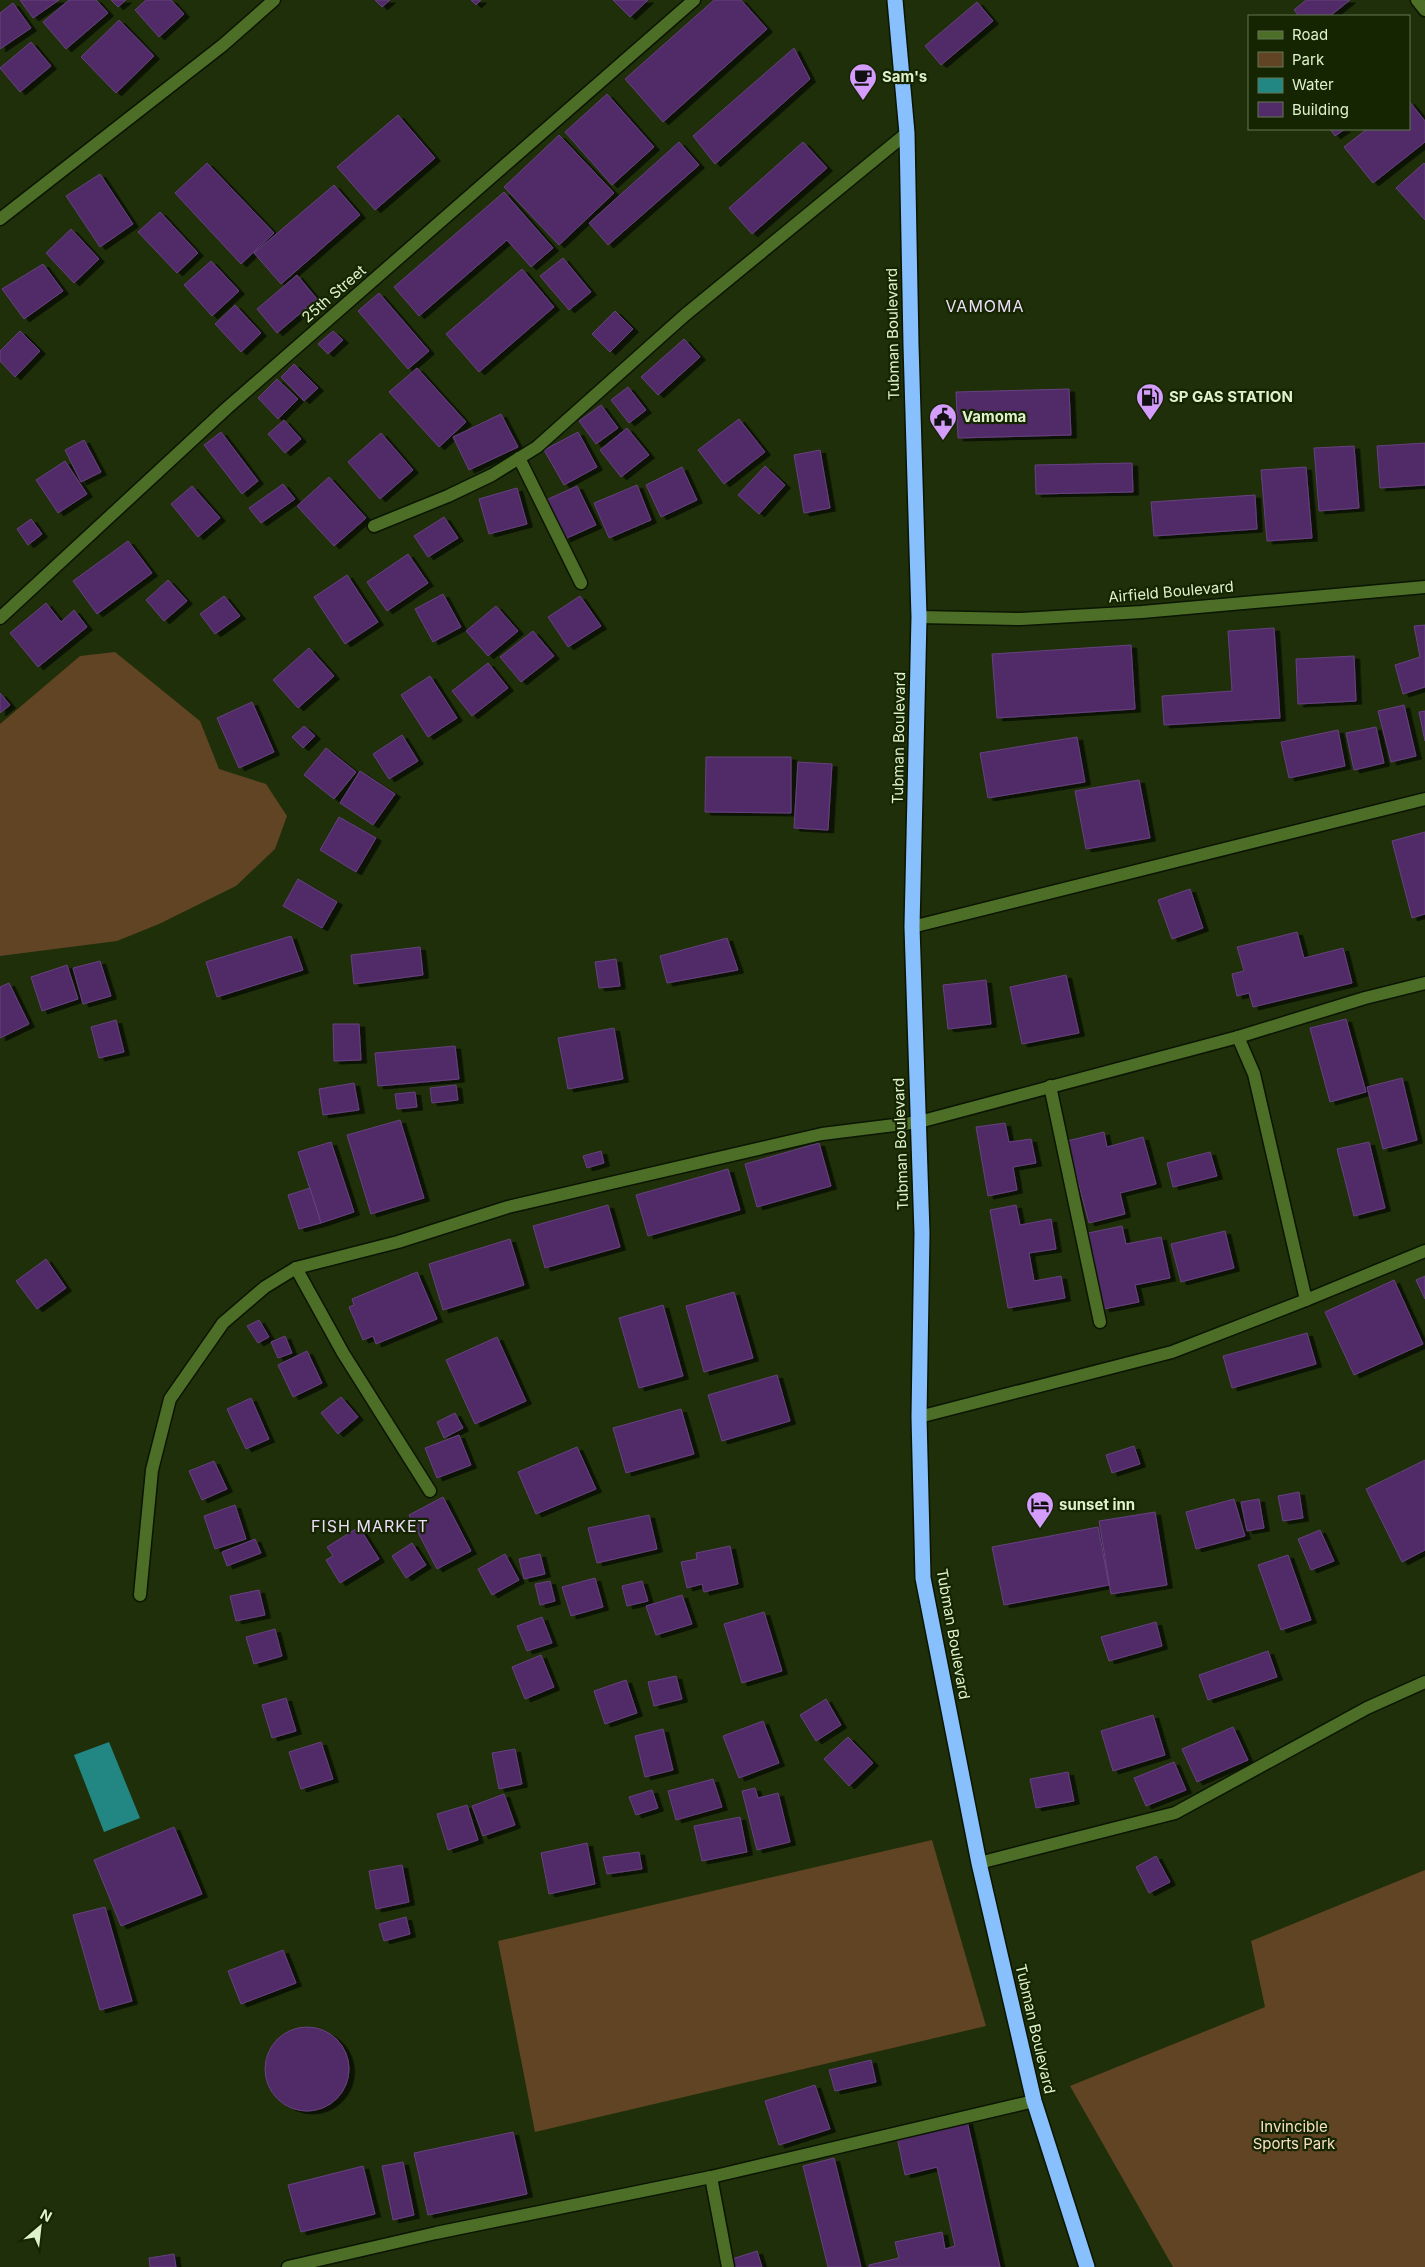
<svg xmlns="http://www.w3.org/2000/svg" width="1425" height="2267" font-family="Inter,sans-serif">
  <defs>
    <filter id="shadow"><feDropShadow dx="5.5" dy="3" stdDeviation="0" flood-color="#0009"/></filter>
  </defs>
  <rect width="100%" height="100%" fill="#1e2f09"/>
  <g fill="#604423">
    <path d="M115 652 200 721 219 769 266 784 287 816 275 849 236 886 159 924 117 941 0 956V724L80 656Z"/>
    <path d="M932 1840 986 2026 535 2132 498 1941Z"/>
    <path d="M1425 1870V2267H1173L1070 2086 1265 2007 1251 1941Z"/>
  </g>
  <path fill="#228682" d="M109 1742 140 1818 104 1832 74 1755Z"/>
  <g fill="#512c68" stroke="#66417f" filter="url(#shadow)">
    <path d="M20 0H59L33 18Z"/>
    <path d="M69 0H96L108 13 66 49 43 22Z"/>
    <path d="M111 0H126L118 7Z"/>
    <path d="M146 0H171L184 14 159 37 135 10Z"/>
    <path d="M375 0H390L382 7Z"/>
    <path d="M471 0H481L476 5Z"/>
    <path d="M613 0H648L630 17Z"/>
    <path d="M714 0H741L767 29 663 122 625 79Z"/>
    <path d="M1306 0H1350L1330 16H1299L1294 10Z"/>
    <path d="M977 2 993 21 941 65 925 46Z"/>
    <path d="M13 3 31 28 0 49V13Z"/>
    <path d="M119 20 154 56 116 93 81 57Z"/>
    <path d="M31 42 51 66 20 92 0 68Z"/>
    <path d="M794 48 810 79 715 164 693 136Z"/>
    <path d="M607 94 654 147 612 185 565 132Z"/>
    <path d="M1409 101 1425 121V142L1373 183 1344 147 1367 129H1409Z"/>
    <path d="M398 115 435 158 375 210 337 167Z"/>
    <path d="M1330 129H1345L1335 136Z"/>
    <path d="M559 135 614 193 559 245 504 187Z"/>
    <path d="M679 142 699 165 608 245 589 223Z"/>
    <path d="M803 142 827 168 752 234 729 208Z"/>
    <path d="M207 163 274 233 241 264 175 193Z"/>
    <path d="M1424 163 1425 164V220L1396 188Z"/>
    <path d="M100 174 133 224 100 247 66 196Z"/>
    <path d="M334 185 360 215 281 284 254 253Z"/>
    <path d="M504 192 553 248 531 267 507 240 419 316 394 287Z"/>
    <path d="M160 212 198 253 177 273 138 232Z"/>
    <path d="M71 229 99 259 74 283 46 253Z"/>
    <path d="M563 258 591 292 569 310 540 276Z"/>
    <path d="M211 261 239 291 212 316 184 285Z"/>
    <path d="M43 264 63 291 24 319 2 289Z"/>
    <path d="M522 269 554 307 479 372 446 334Z"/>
    <path d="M297 275 317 299 277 333 257 309Z"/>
    <path d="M379 293 429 351 408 369 358 311Z"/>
    <path d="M235 305 261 333 241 352 215 324Z"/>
    <path d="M615 311 633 329 610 352 592 334Z"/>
    <path d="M20 331 40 351 15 377 0 361V351Z"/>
    <path d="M333 331 343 340 328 354 318 344Z"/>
    <path d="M684 339 700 357 658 395 641 377Z"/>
    <path d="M294 364 318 388 304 401 281 377Z"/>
    <path d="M417 368 466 422 439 447 389 392Z"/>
    <path d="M277 379 298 399 278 419 258 398Z"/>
    <path d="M628 387 646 410 629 423 611 400Z"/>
    <path d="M1069 389 1071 435 958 438 956 392Z"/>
    <path d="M601 405 618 428 596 444 579 421Z"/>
    <path d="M501 414 518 447 469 470 453 437Z"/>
    <path d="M739 419 765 452 724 484 698 450Z"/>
    <path d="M284 420 301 439 285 453 268 434Z"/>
    <path d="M627 428 649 455 621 477 600 450Z"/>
    <path d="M221 432 258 481 242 494 204 445Z"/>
    <path d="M578 432 597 467 564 485 544 450Z"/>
    <path d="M381 433 413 470 380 499 348 462Z"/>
    <path d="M84 440 101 472 81 482 65 450Z"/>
    <path d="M1425 443V485L1380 488 1377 446Z"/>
    <path d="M1354 446 1359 508 1319 511 1314 448Z"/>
    <path d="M820 450 830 508 804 513 794 455Z"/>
    <path d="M65 461 87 494 58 513 36 480Z"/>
    <path d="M1132 463 1133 492 1036 494 1035 465Z"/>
    <path d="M765 466 785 485 759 514 738 495Z"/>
    <path d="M682 467 697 500 661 517 646 485Z"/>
    <path d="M1306 467 1312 538 1267 541 1261 470Z"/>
    <path d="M329 477 366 518 334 546 297 506Z"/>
    <path d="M283 484 295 499 261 523 249 508Z"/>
    <path d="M637 485 651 520 609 538 594 503Z"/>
    <path d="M192 486 220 518 198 537 171 504Z"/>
    <path d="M577 486 596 525 565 539 546 500Z"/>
    <path d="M517 488 527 524 489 534 479 499Z"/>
    <path d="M1255 495 1257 529 1154 536 1151 502Z"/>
    <path d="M444 517 458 538 428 557 414 536Z"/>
    <path d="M31 519 42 534 28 545 17 529Z"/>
    <path d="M128 541 152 573 97 614 73 581Z"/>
    <path d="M408 554 428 583 387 611 367 582Z"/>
    <path d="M347 575 378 622 345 644 314 597Z"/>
    <path d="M168 580 187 601 164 621 146 600Z"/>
    <path d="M443 594 461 627 433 642 415 609Z"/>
    <path d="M224 596 240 616 215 634 200 614Z"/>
    <path d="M580 596 601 626 568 647 548 617Z"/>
    <path d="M46 603 61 622 74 610 87 627 38 667 10 633Z"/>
    <path d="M496 606 518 631 488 656 466 631Z"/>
    <path d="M1425 625V687L1403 694 1395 665 1420 657 1414 626Z"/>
    <path d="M1274 628 1280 718 1164 725 1162 696 1232 691 1228 631Z"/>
    <path d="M533 631 554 656 521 682 500 657Z"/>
    <path d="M1131 645 1135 709 997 718 992 654Z"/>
    <path d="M309 648 334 676 298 708 273 680Z"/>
    <path d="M1354 656 1356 701 1298 704 1296 659Z"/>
    <path d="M488 663 508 688 472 716 452 691Z"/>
    <path d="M430 676 457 718 428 737 401 695Z"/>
    <path d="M0 693 10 705 0 713Z"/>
    <path d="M252 702 274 752 239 768 217 718Z"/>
    <path d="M1404 705 1416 756 1391 762 1378 711Z"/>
    <path d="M1425 711V741L1419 712Z"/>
    <path d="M304 726 315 736 303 748 292 737Z"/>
    <path d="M1376 727 1384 763 1354 770 1346 733Z"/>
    <path d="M1338 730 1345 766 1289 778 1281 742Z"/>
    <path d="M402 735 418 761 389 779 373 754Z"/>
    <path d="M1077 737 1085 782 988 798 980 753Z"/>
    <path d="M326 748 356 772 334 799 304 775Z"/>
    <path d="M706 757H791V813L705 812Z"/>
    <path d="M798 762 832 764 828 830 794 828Z"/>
    <path d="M360 771 395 794 373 825 340 803Z"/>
    <path d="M1139 780 1150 838 1086 849 1075 791Z"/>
    <path d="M339 817 376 838 356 872 320 850Z"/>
    <path d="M1425 832V914L1412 918 1392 841Z"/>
    <path d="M298 879 337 902 322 928 283 906Z"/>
    <path d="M1190 889 1203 928 1172 939 1158 900Z"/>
    <path d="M1297 932 1304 958 1343 948 1352 983 1253 1007 1249 993 1237 996 1232 974 1244 971 1237 947Z"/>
    <path d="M291 936 303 970 217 997 206 962Z"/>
    <path d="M727 938 738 970 667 983 660 956Z"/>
    <path d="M420 947 423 975 354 984 351 955Z"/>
    <path d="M616 959 620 986 599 988 595 962Z"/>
    <path d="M100 961 111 996 83 1004 73 968Z"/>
    <path d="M67 965 78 999 42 1011 31 977Z"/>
    <path d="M1066 975 1079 1033 1022 1044 1010 987Z"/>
    <path d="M986 980 991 1024 948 1029 943 985Z"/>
    <path d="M9 983 29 1024 0 1038V987Z"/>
    <path d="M1346 1019 1366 1092 1330 1102 1310 1028Z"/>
    <path d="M116 1020 124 1052 99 1058 91 1027Z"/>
    <path d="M333 1024H359L361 1060 334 1061Z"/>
    <path d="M614 1028 623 1079 568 1089 558 1038Z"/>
    <path d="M455 1046 459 1079 378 1086 375 1053Z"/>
    <path d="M1402 1078 1417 1140 1383 1149 1367 1087Z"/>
    <path d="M354 1083 359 1110 323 1115 319 1089Z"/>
    <path d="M456 1085 458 1100 432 1103 430 1088Z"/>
    <path d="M415 1092 417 1107 397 1109 395 1094Z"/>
    <path d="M400 1120 424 1198 371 1214 347 1135Z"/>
    <path d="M1005 1123 1009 1142 1031 1139 1036 1163 1013 1167 1017 1190 988 1196 976 1127Z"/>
    <path d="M1104 1132 1107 1147 1143 1137 1156 1184 1120 1193 1125 1214 1089 1223 1067 1141Z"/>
    <path d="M331 1142 354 1212 321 1223 298 1152Z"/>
    <path d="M1369 1142 1385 1208 1354 1216 1337 1149Z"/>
    <path d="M819 1143 831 1186 757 1207 745 1164Z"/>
    <path d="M601 1151 604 1163 587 1168 583 1156Z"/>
    <path d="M1210 1152 1217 1176 1173 1187 1167 1163Z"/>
    <path d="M728 1169 740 1210 648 1236 636 1195Z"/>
    <path d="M310 1188 321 1223 299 1229 288 1195Z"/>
    <path d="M608 1205 620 1247 545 1268 533 1226Z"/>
    <path d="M1016 1205 1020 1225 1051 1219 1056 1249 1029 1253 1034 1281 1061 1276 1065 1298 1008 1308 990 1210Z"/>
    <path d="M1122 1226 1126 1244 1161 1237 1170 1278 1135 1285 1139 1302 1104 1309 1088 1233Z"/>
    <path d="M1225 1231 1234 1268 1181 1282 1171 1244Z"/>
    <path d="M510 1239 524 1285 443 1310 429 1264Z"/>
    <path d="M46 1259 66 1288 37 1309 16 1281Z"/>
    <path d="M417 1272 437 1319 376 1344 373 1336 363 1340 349 1307 354 1305 352 1299Z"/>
    <path d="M1425 1276V1299L1416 1280Z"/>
    <path d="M1394 1280 1423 1344 1354 1375 1325 1312Z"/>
    <path d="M734 1292 753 1358 704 1372 686 1306Z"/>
    <path d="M663 1305 683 1376 639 1388 619 1318Z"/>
    <path d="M259 1320 269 1337 258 1343 247 1326Z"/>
    <path d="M1307 1333 1316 1364 1232 1388 1223 1356Z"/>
    <path d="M285 1336 292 1353 278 1358 271 1342Z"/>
    <path d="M497 1337 526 1401 475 1424 446 1360Z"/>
    <path d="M307 1351 322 1383 293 1397 278 1365Z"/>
    <path d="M777 1375 790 1421 722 1441 708 1395Z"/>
    <path d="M341 1397 358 1417 338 1434 321 1413Z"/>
    <path d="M251 1398 269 1439 246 1449 227 1409Z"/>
    <path d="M681 1409 694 1454 626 1473 613 1428Z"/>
    <path d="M455 1413 463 1428 444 1438 437 1422Z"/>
    <path d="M459 1435 471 1465 437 1478 425 1448Z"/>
    <path d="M1134 1446 1140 1464 1112 1473 1106 1455Z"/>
    <path d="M577 1447 596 1489 536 1514 518 1472Z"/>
    <path d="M1425 1460V1550L1402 1562 1366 1489Z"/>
    <path d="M214 1461 227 1489 202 1500 189 1471Z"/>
    <path d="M1299 1492 1303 1518 1283 1521 1278 1496Z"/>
    <path d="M443 1497 471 1551 437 1569 409 1515Z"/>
    <path d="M1234 1499 1245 1536 1196 1549 1186 1512Z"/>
    <path d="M1259 1499 1264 1528 1247 1531 1241 1502Z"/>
    <path d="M235 1505 246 1539 215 1549 204 1516Z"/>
    <path d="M1155 1512 1167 1585 1111 1594 1099 1521Z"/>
    <path d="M649 1515 657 1549 597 1563 588 1528Z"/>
    <path d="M359 1527 379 1559 340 1583 326 1560 333 1556 327 1547Z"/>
    <path d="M1098 1527 1109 1585 1004 1605 992 1547Z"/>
    <path d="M1320 1530 1334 1561 1311 1570 1298 1539Z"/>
    <path d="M255 1539 261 1553 227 1566 222 1552Z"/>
    <path d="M412 1543 426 1565 406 1578 392 1556Z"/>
    <path d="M730 1546 738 1584 704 1592 702 1584 687 1588 681 1562 697 1559 696 1553Z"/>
    <path d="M505 1554 519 1580 492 1595 478 1569Z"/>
    <path d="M540 1554 545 1574 524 1579 519 1559Z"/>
    <path d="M1288 1555 1311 1620 1281 1630 1258 1565Z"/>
    <path d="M595 1578 603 1607 571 1616 562 1587Z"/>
    <path d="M550 1581 555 1601 540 1605 535 1584Z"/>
    <path d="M642 1581 648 1601 627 1606 622 1586Z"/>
    <path d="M259 1590 265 1615 236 1621 230 1596Z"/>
    <path d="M682 1595 692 1624 656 1635 646 1606Z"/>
    <path d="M764 1612 782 1671 742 1683 724 1624Z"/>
    <path d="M542 1617 552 1643 527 1651 517 1626Z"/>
    <path d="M1156 1622 1162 1646 1109 1661 1101 1637Z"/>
    <path d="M275 1629 282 1656 254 1664 246 1637Z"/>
    <path d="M1268 1651 1277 1677 1208 1700 1199 1675Z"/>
    <path d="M541 1655 554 1687 525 1699 512 1667Z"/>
    <path d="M676 1676 682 1699 654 1706 648 1682Z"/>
    <path d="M626 1680 637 1713 605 1724 594 1691Z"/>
    <path d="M286 1698 296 1731 272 1738 262 1705Z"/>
    <path d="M826 1699 841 1725 816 1741 800 1715Z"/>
    <path d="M1153 1715 1165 1755 1113 1771 1101 1731Z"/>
    <path d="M763 1721 779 1763 739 1778 723 1736Z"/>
    <path d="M1233 1727 1248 1760 1197 1782 1182 1749Z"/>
    <path d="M663 1729 673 1770 645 1777 635 1736Z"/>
    <path d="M848 1737 873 1763 849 1786 824 1759Z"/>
    <path d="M321 1742 333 1779 301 1789 289 1752Z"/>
    <path d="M515 1749 522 1784 499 1789 492 1753Z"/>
    <path d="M1174 1762 1186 1790 1146 1806 1134 1778Z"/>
    <path d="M1068 1772 1074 1801 1036 1808 1030 1779Z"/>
    <path d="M713 1779 722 1807 676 1820 668 1791Z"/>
    <path d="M755 1788 758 1798 778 1793 790 1842 757 1850 742 1791Z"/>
    <path d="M652 1790 658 1808 636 1815 629 1797Z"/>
    <path d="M504 1794 515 1825 483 1836 472 1806Z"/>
    <path d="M467 1805 478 1840 448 1850 437 1814Z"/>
    <path d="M740 1817 747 1852 702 1861 694 1826Z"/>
    <path d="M174 1827 202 1894 121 1926 94 1860Z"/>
    <path d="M587 1843 595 1884 549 1894 541 1853Z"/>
    <path d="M639 1852 642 1869 607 1874 603 1857Z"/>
    <path d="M1156 1856 1170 1882 1149 1893 1136 1867Z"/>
    <path d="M402 1865 409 1902 376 1909 369 1871Z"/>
    <path d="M105 1907 132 2001 100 2010 73 1915Z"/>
    <path d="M406 1917 410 1934 384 1941 379 1924Z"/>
    <path d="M283 1950 296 1983 241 2004 228 1971Z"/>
    <circle cx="307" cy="2069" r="42"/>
    <path d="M871 2060 876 2082 835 2091 829 2070Z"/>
    <path d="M815 2085 830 2129 779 2145 765 2101Z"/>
    <path d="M967 2121 1000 2267H869V2265L899 2258 895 2242 942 2232 945 2249 955 2246 937 2167 905 2175 897 2137Z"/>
    <path d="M513 2132 527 2194 428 2215 414 2153Z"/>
    <path d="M834 2158 861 2267H828L803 2166Z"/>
    <path d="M403 2162 414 2215 393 2220 382 2166Z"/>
    <path d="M363 2166 375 2214 301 2232 288 2185Z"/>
    <path d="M757 2251 762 2267H735L732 2259Z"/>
    <path d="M174 2254 176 2267H150L149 2258Z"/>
  </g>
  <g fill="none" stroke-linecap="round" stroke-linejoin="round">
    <g stroke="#0b1502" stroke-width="15">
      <g id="minor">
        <path d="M1417 0 1425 10"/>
        <path d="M0 219 223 45 274 0"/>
        <path d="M519 458 581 583"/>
        <path d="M374 526 448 496 492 475 537 447 685 315 907 133"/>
        <path d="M919 617 1021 619 1142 612 1425 587"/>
        <path d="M0 618 227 408 694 0"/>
        <path d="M912 927 1425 799"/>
        <path d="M1238 1037 1365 998 1425 983"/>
        <path d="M1050 1086 1100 1322"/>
        <path d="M296 1268 343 1353 430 1491"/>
        <path d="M919 1417 1172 1352 1306 1300 1425 1251"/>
        <path d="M140 1595 152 1470 170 1399 223 1323 265 1287 296 1268 398 1242 508 1207 822 1134 919 1122 1238 1037 1254 1074 1306 1300"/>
        <path d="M979 1863 1175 1813 1367 1708 1425 1682"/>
        <path d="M711 2177 728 2267"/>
        <path d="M288 2267 436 2233 711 2177 1034 2101"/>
      </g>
    </g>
    <g stroke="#0b1502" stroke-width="18">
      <path id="highway" d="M895 0 907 133 911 345 919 617 912 927 922 1233 919 1417 923 1578 979 1863 1034 2101 1087 2267"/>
    </g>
    <use href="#minor" stroke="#4d6e27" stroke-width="12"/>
    <use href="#highway" stroke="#87c0fc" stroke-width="15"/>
  </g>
  <defs>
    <g id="cafe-pin" transform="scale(1.4375)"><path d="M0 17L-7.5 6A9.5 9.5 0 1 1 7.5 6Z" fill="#d49cfb" stroke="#152501"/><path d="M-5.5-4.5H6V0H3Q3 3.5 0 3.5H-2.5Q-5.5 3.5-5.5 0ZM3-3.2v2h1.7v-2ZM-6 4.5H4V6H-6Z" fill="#111"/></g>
    <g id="fuel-pin" transform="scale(1.4375)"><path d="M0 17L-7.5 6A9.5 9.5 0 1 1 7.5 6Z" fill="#d49cfb" stroke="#152501"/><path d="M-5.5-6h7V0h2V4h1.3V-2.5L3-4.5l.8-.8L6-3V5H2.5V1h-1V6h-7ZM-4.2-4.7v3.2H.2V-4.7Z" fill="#111"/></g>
    <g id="civic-pin" transform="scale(1.4375)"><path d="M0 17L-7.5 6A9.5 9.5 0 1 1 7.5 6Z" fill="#d49cfb" stroke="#152501"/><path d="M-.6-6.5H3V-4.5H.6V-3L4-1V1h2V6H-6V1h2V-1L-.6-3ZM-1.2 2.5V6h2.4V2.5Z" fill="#111"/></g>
    <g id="hotel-pin" transform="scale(1.4375)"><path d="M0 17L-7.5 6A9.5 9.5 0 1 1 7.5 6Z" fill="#d49cfb" stroke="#152501"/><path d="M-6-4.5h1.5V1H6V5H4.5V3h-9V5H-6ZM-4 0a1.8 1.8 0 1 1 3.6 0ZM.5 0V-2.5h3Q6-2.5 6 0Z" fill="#111"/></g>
  </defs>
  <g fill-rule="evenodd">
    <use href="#cafe-pin" x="863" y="77"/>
    <use href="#fuel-pin" x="1150" y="397"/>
    <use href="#civic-pin" x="943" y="417"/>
    <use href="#hotel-pin" x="1040" y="1505"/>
  </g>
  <g text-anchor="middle" stroke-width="4.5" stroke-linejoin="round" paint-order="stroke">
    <g font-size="15" font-weight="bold" fill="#def2cd" stroke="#152501" text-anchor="start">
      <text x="882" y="82">Sam's</text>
      <text x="1169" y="402">SP GAS STATION</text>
      <text x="962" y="422">Vamoma</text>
      <text x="1059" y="1510">sunset inn</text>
    </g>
    <g font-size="15" fill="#def2cd" stroke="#152501">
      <text transform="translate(334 294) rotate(-41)" y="5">25th Street</text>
      <text transform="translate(893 334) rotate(-91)" y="5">Tubman Boulevard</text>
      <text transform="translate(1171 592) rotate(-5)" y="5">Airfield Boulevard</text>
      <text transform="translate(899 738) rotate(-89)" y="5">Tubman Boulevard</text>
      <text transform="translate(901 1144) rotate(-92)" y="5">Tubman Boulevard</text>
      <text transform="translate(953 1634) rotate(80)" y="5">Tubman Boulevard</text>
      <text transform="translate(1035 2029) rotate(77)" y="5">Tubman Boulevard</text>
    </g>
    <g font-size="15" fill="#fae0c3" stroke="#152501">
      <text x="1294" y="2132">Invincible<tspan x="1294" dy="17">Sports Park</tspan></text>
    </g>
    <g font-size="16" letter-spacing="1" fill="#ecddf8" stroke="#152501">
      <text x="985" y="312">VAMOMA</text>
      <text x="370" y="1532">FISH MARKET</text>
    </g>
  </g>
  <rect x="1248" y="15" width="162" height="115" fill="#152501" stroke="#657753"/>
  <rect x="1258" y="31" width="25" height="8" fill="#4d6e27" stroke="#657753"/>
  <text x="1292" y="40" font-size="15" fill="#def2cd">Road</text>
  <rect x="1258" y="52" width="25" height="15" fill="#604423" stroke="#657753"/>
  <text x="1292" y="65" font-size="15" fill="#def2cd">Park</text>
  <rect x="1258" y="78" width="25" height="15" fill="#228682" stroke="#657753"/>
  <text x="1292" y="90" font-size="15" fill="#def2cd">Water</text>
  <rect x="1258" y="102" width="25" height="15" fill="#512c68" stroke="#657753"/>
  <text x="1292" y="115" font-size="15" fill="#def2cd">Building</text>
  <g transform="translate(40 2227) rotate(28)" stroke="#152501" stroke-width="4" paint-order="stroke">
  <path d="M0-4L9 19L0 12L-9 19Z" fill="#def2cd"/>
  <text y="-8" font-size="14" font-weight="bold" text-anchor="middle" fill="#def2cd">N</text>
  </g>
</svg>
